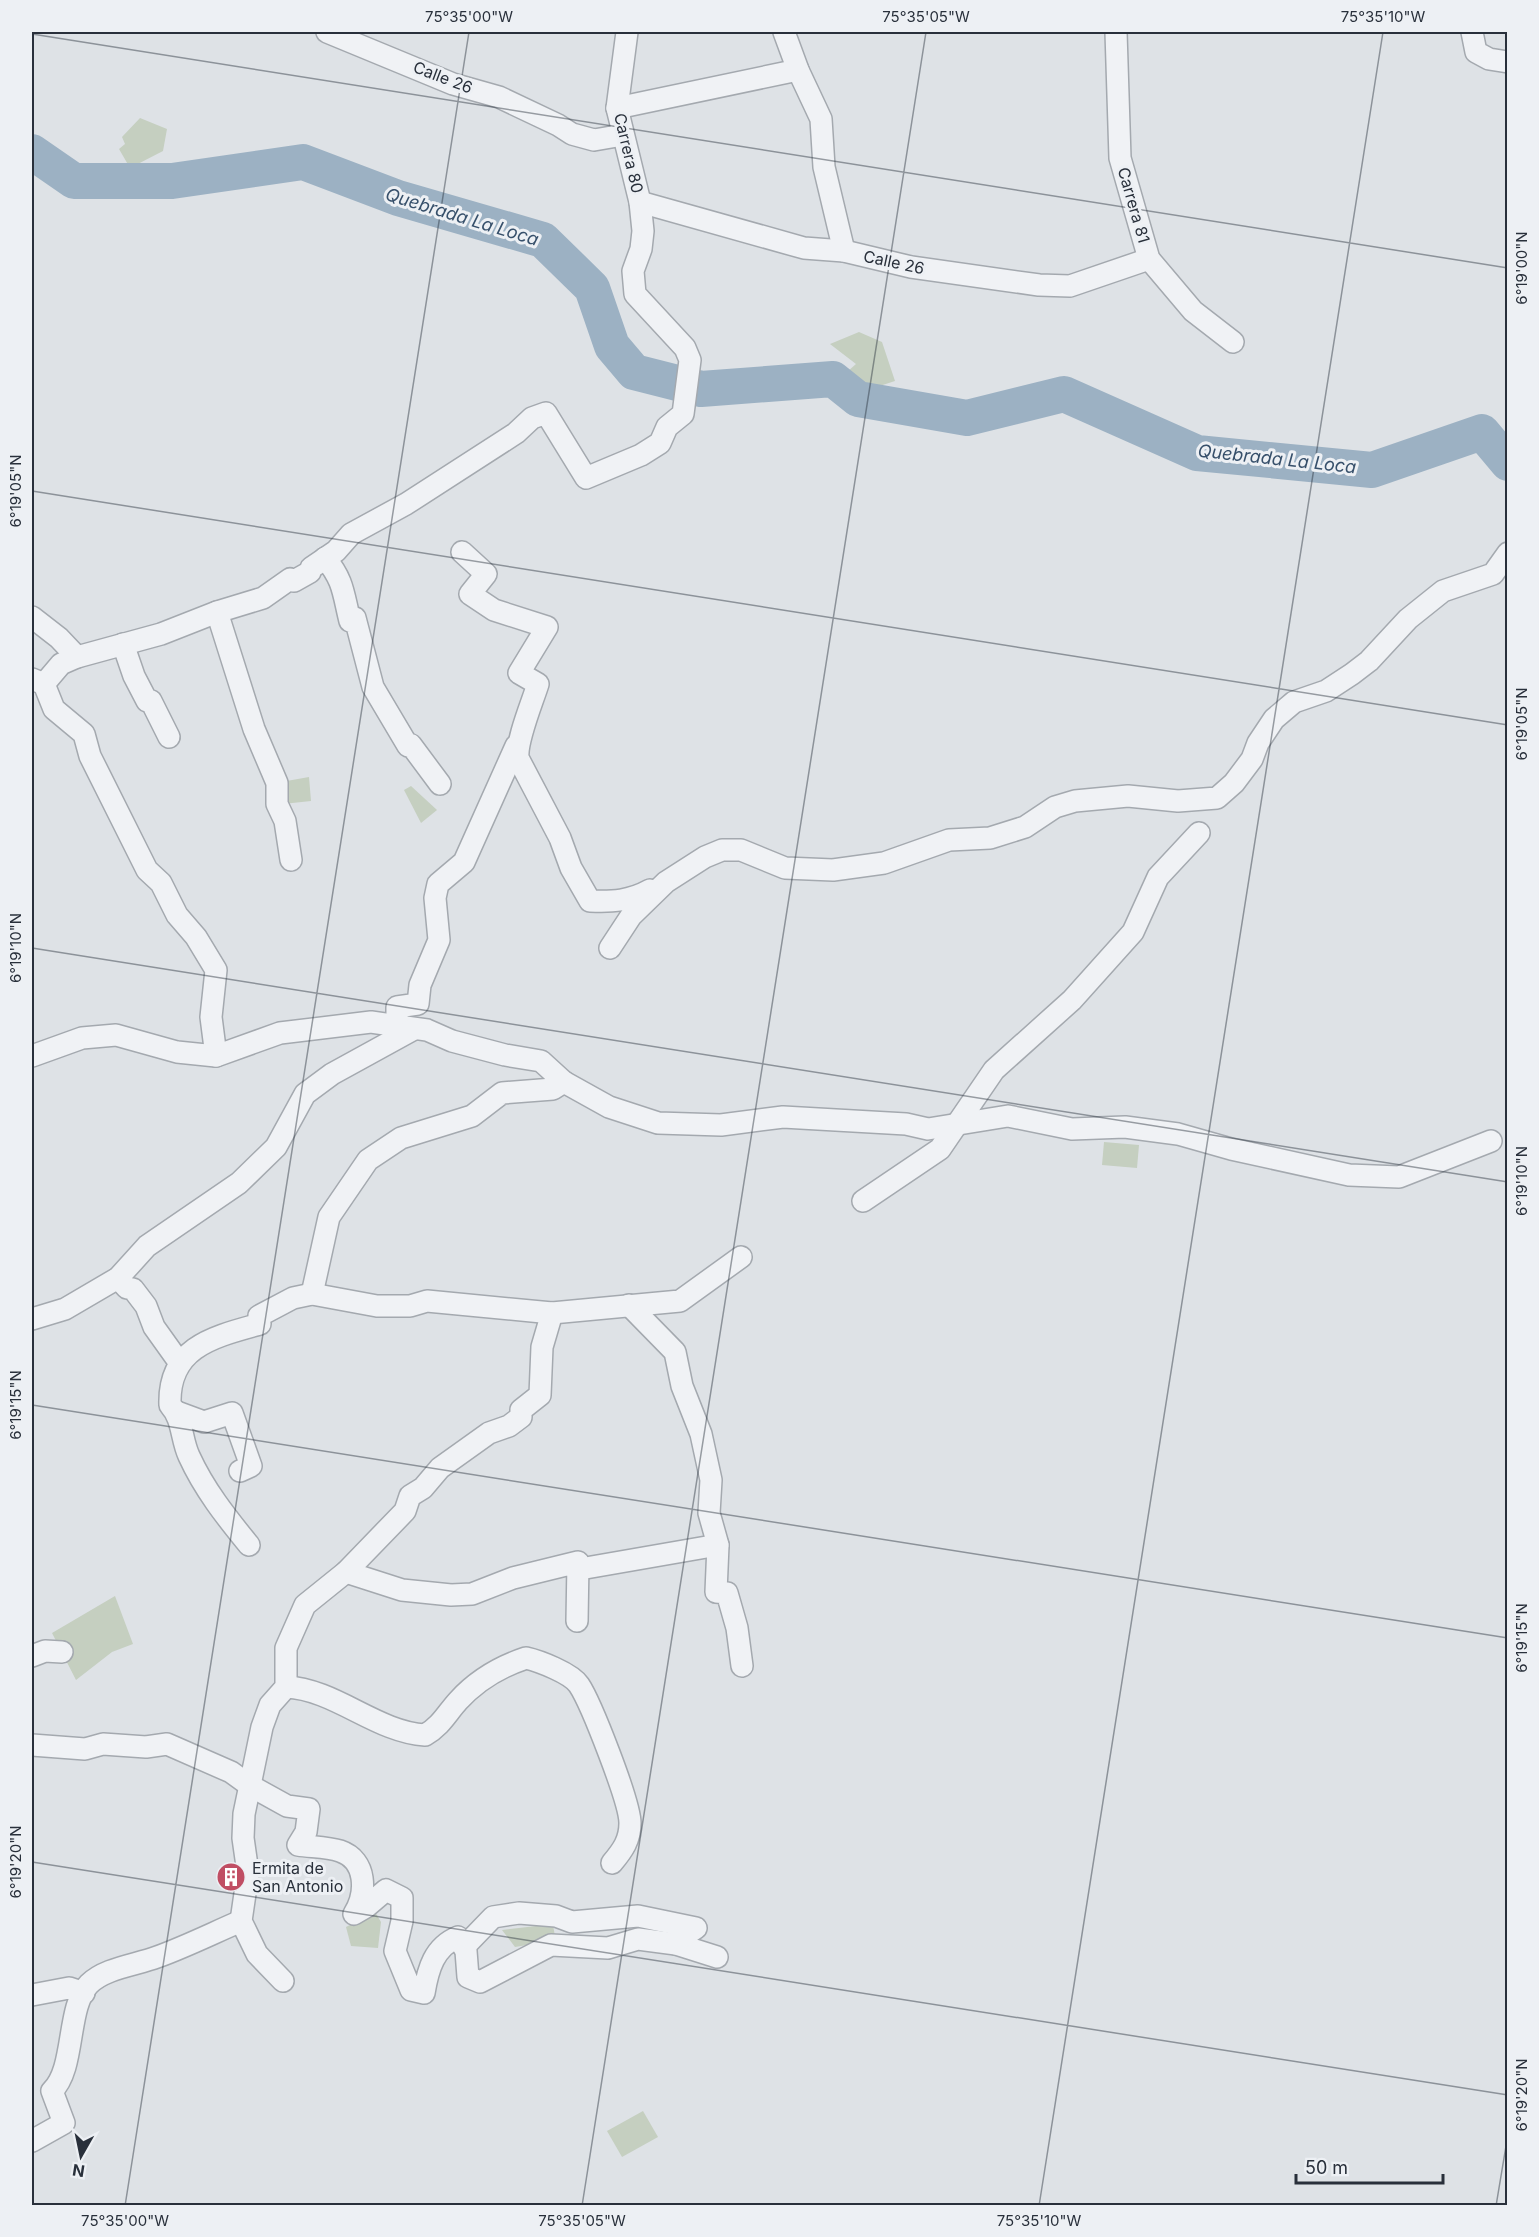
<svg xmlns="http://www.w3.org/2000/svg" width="1539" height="2237" font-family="Inter,sans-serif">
  <rect width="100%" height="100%" fill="#dee2e6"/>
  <g fill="#c5cfc0">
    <path d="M140 118 167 129 163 151 130 168 119 149 125 144 122 137Z"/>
    <path d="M859 332 882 342 895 381 858 393 838 380 856 364 830 344Z"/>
    <path d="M309 777 311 801 283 804 281 782Z"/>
    <path d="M411 786 437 810 421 823 404 790Z"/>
    <path d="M1104 1142 1139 1145 1137 1168 1102 1165Z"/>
    <path d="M115 1596 133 1644 112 1652 76 1680 52 1633Z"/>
    <path d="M375 1912 381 1922 378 1948 351 1946 346 1927Z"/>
    <path d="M553 1924 555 1937 527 1948V1945L515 1947 502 1930Z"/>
    <path d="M643 2111 658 2137 622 2157 607 2131Z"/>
  </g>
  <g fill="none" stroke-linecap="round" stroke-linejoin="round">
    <path stroke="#9cb1c3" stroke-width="36" d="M32 152 74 181H172L303 162 398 198 543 240 592 288 612 346 634 372 701 389 833 379 858 399 967 418 1064 394 1197 453 1372 470 1482 432 1508 463"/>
    <g stroke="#a4a9af" stroke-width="24">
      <g id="minor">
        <path d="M327 32 453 84 499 97 558 125 572 134 594 140 623 135"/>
        <path d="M784 32 798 70 821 119 824 167 844 251"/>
        <path d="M1116 32 1120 158 1149 259 1193 311 1233 342"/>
        <path d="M1472 32 1476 52 1489 59 1508 62"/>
        <path d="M617 108 798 70"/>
        <path d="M640 202 804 248 844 251 911 267 1039 285 1070 286 1149 259"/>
        <path d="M462 552 486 574 470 594 494 610 547 627 519 673 538 684C532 703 516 741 518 758L560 838 571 868 590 901C613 902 630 901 650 890"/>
        <path d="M325 558C344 581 343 593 350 621L355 618 373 687 408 746 411 745 440 784"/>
        <path d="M217 612 254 729 277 783V804L285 821 291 860"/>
        <path d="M32 617 59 638 77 657"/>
        <path d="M123 644 134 676 147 701H151L169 737"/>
        <path d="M44 684 61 664 77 657 161 634 217 612 263 598 290 579 294 581 310 572 311 568 336 551 351 534 406 504 516 433 532 418 546 413 586 478 641 455 660 443 667 427 683 414 690 360 685 348 635 294 633 271 641 249 643 231 640 202 617 108 627 32"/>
        <path d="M610 948 631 916 666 882 705 857 722 850H741L785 868 833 870 884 863 949 840 990 838 1025 827 1055 807 1075 801 1128 796 1178 801 1217 798 1234 783 1252 759 1258 743 1274 719 1294 702 1326 691 1352 674 1369 661 1408 619 1443 591 1493 574 1508 553"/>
        <path d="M397 1026V1007L418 1004 420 985 439 940 435 898 438 884 464 862 516 746"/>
        <path d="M32 1056 82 1038 116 1035 177 1052 216 1056 211 1017 216 970 196 937 177 915 161 883 147 870 90 756 84 734 54 709 44 684 32 679"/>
        <path d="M216 1056 280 1033 371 1022 427 1030 452 1041 505 1055 541 1061 564 1082 609 1107 658 1123 721 1125 783 1117 906 1124 928 1129 1008 1116 1072 1129 1125 1127 1178 1134 1231 1149 1349 1175 1399 1177 1491 1141"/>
        <path d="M863 1201 940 1149 994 1070 1072 1000 1133 932 1158 877 1199 833"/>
        <path d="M118 1278 127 1288 133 1289 146 1306 154 1327 179 1362"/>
        <path d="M312 1294 329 1217 368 1160 401 1138 472 1116 502 1093 553 1089 564 1082"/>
        <path d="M629 1305 675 1352 682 1386 701 1434 711 1480 709 1513 718 1545 716 1592 727 1593 737 1628 742 1666"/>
        <path d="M32 1319 65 1309 118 1278 147 1246 239 1183 276 1147 305 1094 332 1074 414 1029"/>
        <path d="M177 1412 204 1422 232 1413 251 1466 240 1471"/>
        <path d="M249 1545C226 1517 204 1489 189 1456 181 1439 183 1419 170 1405 168 1347 213 1337 260 1324L259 1316 293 1298 312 1294 377 1306H410L427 1301 552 1313 680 1301 741 1257"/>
        <path d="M580 1569 718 1545"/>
        <path d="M346 1572 402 1590 451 1595 472 1594 513 1578 578 1562 577 1621"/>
        <path d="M32 1656 45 1651 62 1652"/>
        <path d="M286 1687C335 1689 376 1732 425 1735 441 1726 447 1713 458 1701 477 1680 499 1667 526 1658 539 1661 571 1673 579 1685 591 1703 630 1802 630 1823 630 1840 623 1850 612 1863"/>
        <path d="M32 1745 85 1749 103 1744 146 1747 167 1744 231 1772 249 1785 287 1806 309 1809 306 1832 298 1845C311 1847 328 1847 340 1851 367 1860 367 1893 354 1914L366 1907 386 1890 402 1898V1921L395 1951 411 1990 424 1993C428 1969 434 1947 458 1937L466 1951 468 1977 480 1982 551 1945 608 1948 638 1939 676 1944 717 1957"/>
        <path d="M464 1947 493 1917 519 1913 556 1916 572 1922 638 1916 696 1928 678 1940 676 1944"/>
        <path d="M283 1981 257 1954 241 1921 248 1873 243 1838 244 1814 262 1727 270 1705 286 1687V1648L305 1605 346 1572 405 1511 410 1496 423 1488 440 1468 489 1433 509 1426 521 1417V1410L540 1395 542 1347 552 1313"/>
        <path d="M32 1995 69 1988 84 1993"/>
        <path d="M32 2141 64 2123 52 2091C76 2068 66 2007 89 1984 105 1968 136 1965 157 1957 185 1947 213 1933 241 1921"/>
      </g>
    </g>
    <use href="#minor" stroke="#f0f2f5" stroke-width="21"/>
  </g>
  <path fill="none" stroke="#29303b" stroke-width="1.5" stroke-opacity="0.45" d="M32 34 1508 268M32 491 1508 725M32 948 1508 1182M32 1405 1508 1638M32 1862 1508 2095M125 2206 469 32M582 2206 926 32M1039 2206 1383 32M1496 2206 1508 2134"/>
  <defs>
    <g id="building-disc" transform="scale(1.5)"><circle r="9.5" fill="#c04e64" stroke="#edf0f4"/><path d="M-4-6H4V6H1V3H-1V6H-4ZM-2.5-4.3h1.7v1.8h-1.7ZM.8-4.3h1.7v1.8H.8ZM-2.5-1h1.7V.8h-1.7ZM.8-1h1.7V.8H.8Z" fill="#fff"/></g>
  </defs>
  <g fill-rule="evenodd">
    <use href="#building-disc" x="231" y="1877"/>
  </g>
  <g text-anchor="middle" stroke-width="6" stroke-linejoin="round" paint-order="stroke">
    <g font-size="16" fill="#29303b" stroke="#edf0f4">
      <text transform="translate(443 77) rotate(21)" y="6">Calle 26</text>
      <text transform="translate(629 153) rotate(77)" y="6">Carrera 80</text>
      <text transform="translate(1134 205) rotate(74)" y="6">Carrera 81</text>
      <text transform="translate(894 262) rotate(12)" y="6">Calle 26</text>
    </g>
    <g font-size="16" fill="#29303b" stroke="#edf0f4" text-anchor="start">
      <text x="252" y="1874">Ermita de<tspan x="252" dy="18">San Antonio</tspan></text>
    </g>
    <g font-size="18" font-style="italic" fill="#37506b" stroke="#edf0f4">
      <text transform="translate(462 217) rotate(17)" y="6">Quebrada La Loca</text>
      <text transform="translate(1277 459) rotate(6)" y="6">Quebrada La Loca</text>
    </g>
  </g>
  <rect width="1539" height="2237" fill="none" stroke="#edf0f4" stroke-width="66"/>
  <g transform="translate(81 2156) rotate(189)" stroke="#edf0f4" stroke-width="4.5" paint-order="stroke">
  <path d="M0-4.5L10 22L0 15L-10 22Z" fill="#29303b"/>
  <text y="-9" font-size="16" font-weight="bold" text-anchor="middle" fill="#29303b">N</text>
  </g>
  <path d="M1296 2174v9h147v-9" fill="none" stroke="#29303b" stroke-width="3"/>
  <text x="1305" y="2174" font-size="18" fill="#29303b" stroke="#edf0f4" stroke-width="4.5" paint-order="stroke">50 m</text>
  <rect x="33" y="33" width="1473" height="2171" fill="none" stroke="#29303b" stroke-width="2"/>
  <g font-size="15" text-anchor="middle" fill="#29303b">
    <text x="469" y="22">75°35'00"W</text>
    <text x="926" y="22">75°35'05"W</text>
    <text x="1383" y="22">75°35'10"W</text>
    <text transform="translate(1522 268) rotate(-90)" y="5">6°19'00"N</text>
    <text transform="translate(16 491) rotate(-90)" y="5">6°19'05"N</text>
    <text transform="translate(1522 724) rotate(-90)" y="5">6°19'05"N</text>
    <text transform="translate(16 948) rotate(-90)" y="5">6°19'10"N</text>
    <text transform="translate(1522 1181) rotate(-90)" y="5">6°19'10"N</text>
    <text transform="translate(16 1405) rotate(-90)" y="5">6°19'15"N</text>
    <text transform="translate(1522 1638) rotate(-90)" y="5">6°19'15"N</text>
    <text transform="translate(16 1862) rotate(-90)" y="5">6°19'20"N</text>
    <text transform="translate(1522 2095) rotate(-90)" y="5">6°19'20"N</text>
    <text x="125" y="2226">75°35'00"W</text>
    <text x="582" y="2226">75°35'05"W</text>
    <text x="1039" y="2226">75°35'10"W</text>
  </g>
</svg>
